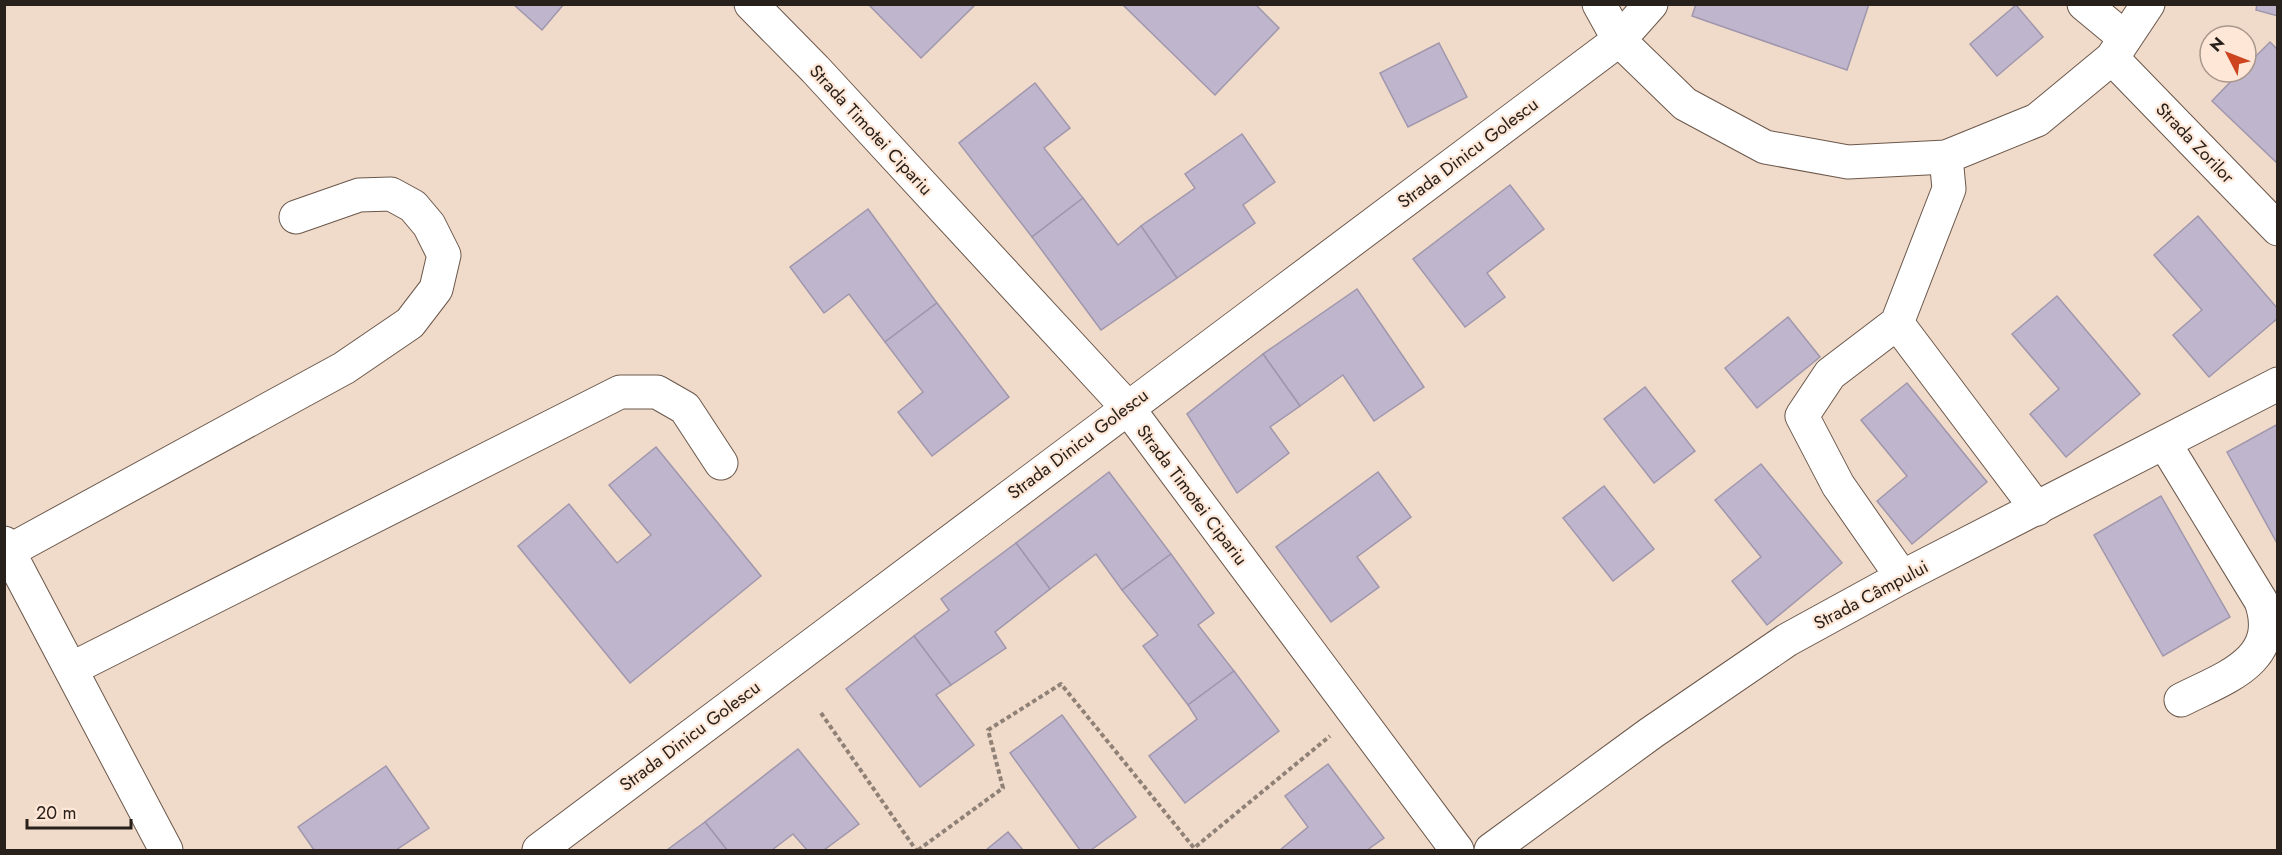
<svg xmlns="http://www.w3.org/2000/svg" width="2282" height="855" font-family="Jost,sans-serif">
  <rect width="100%" height="100%" fill="#f0daca"/>
  <g fill="#bfb6cd" stroke="#a097ad" stroke-width="1.5">
    <path d="M513 4H564L542 30Z"/>
    <path d="M868 4H976L921 58Z"/>
    <path d="M1122 4H1255L1279 28 1215 95Z"/>
    <path d="M1696 4H1869L1847 70 1692 16Z"/>
    <path d="M2257 4H2278V16L2256 10Z"/>
    <path d="M2016 5 2043 37 1997 76 1970 44Z"/>
    <path d="M2270 42 2278 50V164L2212 101 2240 72H2246V66Z"/>
    <path d="M1439 43 1467 97 1408 127 1380 73Z"/>
    <path d="M1035 83 1070 128 1044 148 1083 198 1032 237 959 143Z"/>
    <path d="M1242 134 1275 182 1243 205 1255 223 1177 278 1141 226 1195 188 1185 174Z"/>
    <path d="M1510 185 1544 229 1487 273 1505 297 1465 327 1413 259Z"/>
    <path d="M1083 198 1118 245 1141 226 1177 278 1101 330 1032 237Z"/>
    <path d="M868 209 937 303 885 342 849 294 824 313 790 267Z"/>
    <path d="M2198 216 2278 309V318L2209 377 2173 335 2202 310 2154 255Z"/>
    <path d="M1357 289 1424 387 1374 421 1343 375 1300 406 1263 354Z"/>
    <path d="M2057 296 2140 394 2066 457 2030 414 2059 389 2012 334Z"/>
    <path d="M937 303 1009 397 932 456 898 412 923 392 885 342Z"/>
    <path d="M1788 317 1820 357 1757 408 1725 368Z"/>
    <path d="M1263 354 1300 406 1270 427 1289 453 1237 493 1187 414Z"/>
    <path d="M1907 383 1987 482 1912 544 1877 501 1907 476 1861 420Z"/>
    <path d="M1645 387 1695 451 1654 483 1604 419Z"/>
    <path d="M2278 424V545L2227 452Z"/>
    <path d="M656 447 761 576 630 683 518 546 569 504 617 563 651 535 609 485Z"/>
    <path d="M1761 464 1842 563 1767 625 1732 581 1761 557 1715 500Z"/>
    <path d="M1109 472 1171 554 1122 590 1096 554 1050 589 1016 543Z"/>
    <path d="M1378 472 1411 517 1357 557 1379 587 1331 622 1276 547Z"/>
    <path d="M1604 486 1654 549 1613 581 1563 518Z"/>
    <path d="M2161 496 2230 617 2163 656 2094 535Z"/>
    <path d="M1016 543 1050 589 995 632 1006 648 951 685 914 636 949 610 941 599Z"/>
    <path d="M1171 554 1214 613 1198 625 1234 671 1188 705 1143 646 1158 635 1122 590Z"/>
    <path d="M914 636 951 685 936 695 974 745 920 787 846 689Z"/>
    <path d="M1234 671 1279 731 1185 803 1149 756 1197 719 1188 705Z"/>
    <path d="M1062 715 1136 817 1091 850H1080L1010 753Z"/>
    <path d="M798 749 859 824 824 850H807L793 834 772 850H727L705 822Z"/>
    <path d="M1328 764 1384 838 1367 850H1280L1308 827 1285 796Z"/>
    <path d="M386 766 429 828 396 850H314L298 827Z"/>
    <path d="M705 822 727 850H667Z"/>
    <path d="M1008 832 1023 850H986Z"/>
  </g>
  <g fill="none" stroke-linecap="round" stroke-linejoin="round">
    <g stroke="#6b584b" stroke-width="35">
      <g id="minor">
        <path d="M751 4 815 69 1127 407 1457 850"/>
        <path d="M1599 4 1619 40 1685 104 1765 147 1848 162 1946 157 2037 120 2112 58 2148 4"/>
        <path d="M2084 4 2125 38"/>
        <path d="M2112 58 2278 229"/>
        <path d="M1897 323 2037 509"/>
        <path d="M2165 444 2261 601C2282 661 2224 678 2181 700"/>
        <path d="M4 543 166 850"/>
        <path d="M9 551 344 368 410 323 436 289 444 255 429 225 413 206 391 194 359 195 296 217"/>
        <path d="M1902 577 1838 485 1802 416 1830 374 1897 323 1949 189 1946 157"/>
        <path d="M71 669 620 392H657L685 408 721 463"/>
        <path d="M539 850 1619 40 1651 4"/>
        <path d="M1491 850 1651 733 1787 640 1902 577 2278 384"/>
      </g>
    </g>
    <g stroke="#908176" stroke-width="4" stroke-dasharray="4.5 3" stroke-linecap="butt">
      <path d="M821 713 916 850"/>
      <path d="M918 850 1003 788 988 730 1061 684 1194 848 1330 736"/>
    </g>
    <use href="#minor" stroke="#fff" stroke-width="33"/>
  </g>
  <g text-anchor="middle" stroke-width="4.5" stroke-linejoin="round" paint-order="stroke">
    <g font-size="18" fill="#28201a" stroke="#fee7d7">
      <text transform="translate(871 130) rotate(47)" y="6">Strada Timotei Cipariu</text>
      <text transform="translate(2195 143) rotate(46)" y="6">Strada Zorilor</text>
      <text transform="translate(1468 153) rotate(-37)" y="6">Strada Dinicu Golescu</text>
      <text transform="translate(1078 444) rotate(-37)" y="6">Strada Dinicu Golescu</text>
      <text transform="translate(1192 495) rotate(53)" y="6">Strada Timotei Cipariu</text>
      <text transform="translate(1871 595) rotate(-28)" y="6">Strada Câmpului</text>
      <text transform="translate(690 736) rotate(-37)" y="6">Strada Dinicu Golescu</text>
    </g>
  </g>
  <rect width="2282" height="855" fill="none" stroke="#28201a" stroke-width="12"/>
  <g transform="translate(2228 54) rotate(312)"><circle r="28" fill="#fee7d7" stroke="#a8978b" stroke-width="1.5"/>
  <path d="M0-4.5L10 22L0 15L-10 22Z" fill="#cd441f"/>
  <text y="-9" font-size="16" font-weight="bold" text-anchor="middle" fill="#28201a">N</text>
  </g>
  <path d="M27 819v9h104v-9" fill="none" stroke="#28201a" stroke-width="3"/>
  <text x="36" y="819" font-size="18" fill="#28201a" stroke="#fee7d7" stroke-width="4.5" paint-order="stroke">20 m</text>
</svg>
